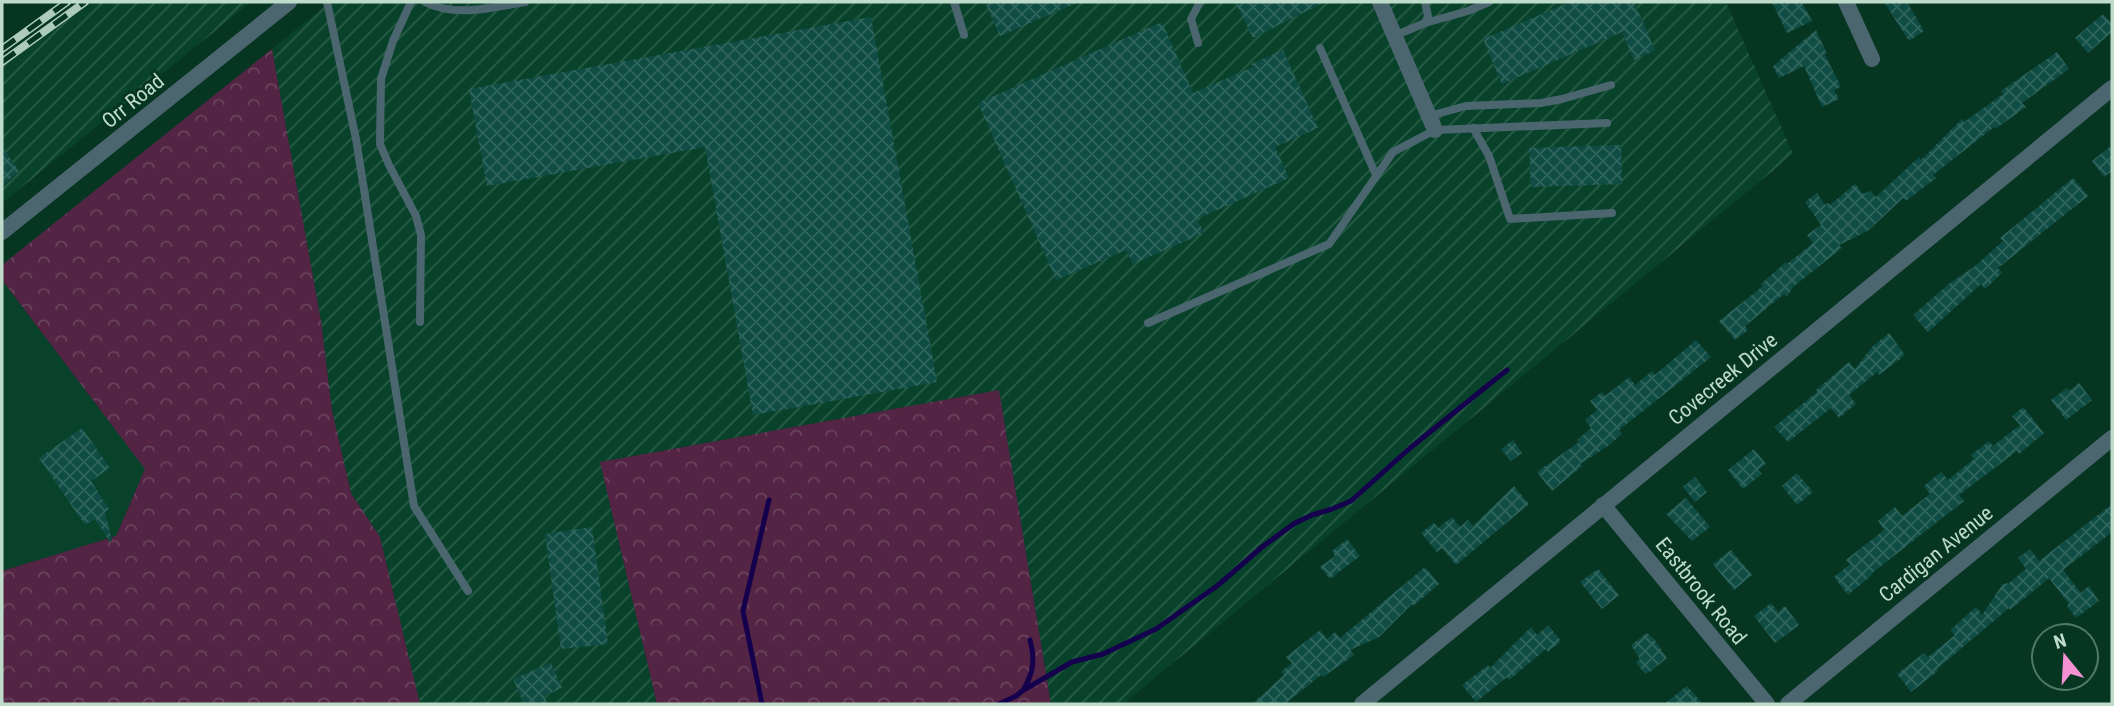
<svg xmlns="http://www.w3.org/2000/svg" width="2114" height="706" font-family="'Roboto Condensed',sans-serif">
  <defs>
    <pattern id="industrial-furrows" width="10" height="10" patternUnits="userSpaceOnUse" patternTransform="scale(1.75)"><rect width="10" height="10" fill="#08422a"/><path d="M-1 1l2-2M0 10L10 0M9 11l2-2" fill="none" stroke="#2a5d48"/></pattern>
    <pattern id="forest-crowns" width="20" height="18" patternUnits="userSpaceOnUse" patternTransform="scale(1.75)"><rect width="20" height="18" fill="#532444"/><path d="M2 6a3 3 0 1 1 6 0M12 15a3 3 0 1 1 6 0" fill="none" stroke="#6a435e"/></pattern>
    <pattern id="building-cross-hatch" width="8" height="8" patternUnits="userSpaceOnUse" patternTransform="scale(1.75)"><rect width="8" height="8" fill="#0f4c43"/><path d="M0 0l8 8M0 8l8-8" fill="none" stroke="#30655d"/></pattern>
  </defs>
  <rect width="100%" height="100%" fill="#063622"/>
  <path fill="#08422a" d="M2 280 145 469 116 536 2 571Z"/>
  <g fill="url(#industrial-furrows)">
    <path d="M79 2H251L2 203V57Z"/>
    <path d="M330 2H1726L1793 154 1123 704H1051L999 390 600 462 657 704H420L380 537 351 493 332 410 321 321 272 49Z"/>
  </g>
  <g fill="url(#forest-crowns)">
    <path d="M272 49 321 321 332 410 351 493 380 537 420 704H2V571L116 536 145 469 2 280V265Z"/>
    <path d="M999 390 1051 704H657L600 462Z"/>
  </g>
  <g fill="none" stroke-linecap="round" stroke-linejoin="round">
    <g stroke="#14004d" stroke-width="5">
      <path d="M1024 689C1034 671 1035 659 1030 640"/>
      <path d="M762 704 743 611 769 500"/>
      <path d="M999 704 1016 696 1022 691 1072 662 1103 654 1156 629 1217 586 1262 547 1295 523 1312 515 1332 509 1351 501 1410 448 1507 370"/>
    </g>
  </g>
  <g fill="url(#building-cross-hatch)">
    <path d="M985 2H1079L1000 36Z"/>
    <path d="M1235 2H1325L1253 38Z"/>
    <path d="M1570 2H1634L1655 50 1634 60 1622 32 1502 84 1483 39Z"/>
    <path d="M1772 2H1802L1812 21 1787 33Z"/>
    <path d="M1884 2H1907L1924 31 1909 41Z"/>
    <path d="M2103 14 2112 24V32L2088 53 2075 38Z"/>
    <path d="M871 17 937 382 753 415 705 147 487 186 469 89Z"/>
    <path d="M1162 22 1193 93 1253 67 1251 64 1283 50 1318 128 1275 147 1289 178 1197 219 1204 233 1133 264 1126 250 1056 280 978 103Z"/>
    <path d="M1816 30 1827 54 1825 55 1841 87 1834 90 1839 99 1822 107 1804 66 1779 78 1773 66Z"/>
    <path d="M2057 52 2069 69 2022 103 2026 107 1995 129 1994 127 1933 175 1936 178 1906 201 1903 198 1868 231 1839 245 1842 248 1793 287 1787 297 1784 294 1745 326 1748 330 1735 340 1719 321 1763 286 1761 284 1786 262 1787 264 1813 243 1807 235 1821 225 1805 202 1817 193 1825 205 1828 203 1830 205 1855 184 1863 194 1870 191 1876 197 1919 157 1921 160 1962 119 1964 122 2003 94 2001 91Z"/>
    <path d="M1621 145 1622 184 1531 187 1529 148Z"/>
    <path d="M2112 145V171L2104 177 2092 161Z"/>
    <path d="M2 147 19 171 2 186Z"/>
    <path d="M2073 178 2088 196 1998 268 2002 273 1985 289 1981 284 1928 332 1913 315 1950 283 1974 267 2003 241 2000 238Z"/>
    <path d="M1889 333 1905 355 1879 375 1877 372 1849 395 1856 404 1839 418 1831 408 1788 442 1774 427 1817 392 1816 390 1849 362 1855 369 1872 347Z"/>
    <path d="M1696 340 1711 357 1619 430 1622 434 1608 446 1580 464 1582 466 1552 491 1537 472 1579 442 1577 440 1591 428 1585 420 1597 410 1590 401 1602 392 1605 396 1629 377 1635 385 1652 371 1655 375Z"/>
    <path d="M2079 383 2092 400 2066 420 2051 400 2067 388 2069 391Z"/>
    <path d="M2023 407 2044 433 2019 454 2017 451 1959 495 1964 501 1872 573 1873 574 1848 595 1834 577 1850 564 1846 560 1884 530 1878 521 1895 507 1902 516 1930 494 1924 486 1941 472 1948 480 1974 459 1971 455 1989 441 1993 446 2020 425 2012 416Z"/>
    <path d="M82 428 110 468 91 481 109 509 105 512 112 541 110 542 95 519 85 525 39 458Z"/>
    <path d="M1513 440 1522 453 1511 461 1501 449Z"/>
    <path d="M1754 449 1766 464 1758 470 1762 474 1743 489 1728 470Z"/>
    <path d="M1797 473 1813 492 1797 505 1782 486Z"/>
    <path d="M1695 477 1707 492 1695 502 1683 487Z"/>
    <path d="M1514 486 1529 504 1456 565 1442 548 1437 552 1421 533 1434 523 1438 528 1452 517 1460 527 1468 520 1473 526Z"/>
    <path d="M1686 498 1710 527 1692 541 1666 514Z"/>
    <path d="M2112 504V532L2063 570 2081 593 2089 586 2099 601 2076 618 2067 606 2069 604 2049 578 2010 610 2009 608 1937 669 1938 671 1911 692 1897 674 1924 653 1928 657 1955 635 1950 630 1976 607 1982 615 2003 584 2009 583 2026 569 2018 558 2030 549 2039 561Z"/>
    <path d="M592 527 608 644 561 649 545 534Z"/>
    <path d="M1347 539 1360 556 1330 579 1320 567 1335 556 1332 551Z"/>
    <path d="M1731 550 1752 575 1734 590 1713 564Z"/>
    <path d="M1425 567 1439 584 1413 606 1412 604 1379 637 1350 650 1354 655 1323 677 1321 675 1285 704H1252L1284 675 1281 672 1292 663 1286 657 1320 630 1327 639 1335 632 1340 638Z"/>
    <path d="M1598 569 1619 595 1602 609 1580 582Z"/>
    <path d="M1771 603 1778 612 1785 606 1799 625 1775 643 1754 616Z"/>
    <path d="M1548 625 1561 641 1548 652 1546 649 1509 680 1507 677 1476 702 1462 685 1488 665 1490 668 1531 627 1537 635Z"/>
    <path d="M1647 633 1654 639 1667 658 1651 671 1645 674 1636 662 1640 659 1631 645Z"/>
    <path d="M551 663 562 688 544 696 548 704H524L513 679Z"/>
    <path d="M1687 686 1703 704H1664Z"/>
  </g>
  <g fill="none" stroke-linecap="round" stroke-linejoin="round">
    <g stroke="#4b666f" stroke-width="8">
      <path d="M327 2 356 139 414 506 468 591"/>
      <path d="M411 2 393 41 381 79 380 144 389 165 416 216 421 235 420 322"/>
      <path d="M425 2C456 18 492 7 525 2"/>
      <path d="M954 2 964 35"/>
      <path d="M1425 23 1468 11 1489 2"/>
      <path d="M1394 36 1425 23 1428 16 1425 2"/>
      <path d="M1198 43 1191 19 1200 2"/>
      <path d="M1320 48 1376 175"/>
      <path d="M1429 116 1466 106 1541 103 1562 99 1611 85"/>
      <path d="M1473 128 1489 156 1510 219 1612 213"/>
      <path d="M1148 323 1329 244 1393 152 1435 130 1607 123"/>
    </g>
    <g stroke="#4b666f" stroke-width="16">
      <path d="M1380 2 1435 130"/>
      <path d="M1846 2 1872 59"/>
      <path d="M2 232 289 2"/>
      <path d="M1603 505 1767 704"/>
      <path d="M1362 704 2112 88"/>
      <path d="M1788 704 2112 438"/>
    </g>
    <g stroke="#accbba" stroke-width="8">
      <g id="rail">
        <path d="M2 49 67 2"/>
        <path d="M2 62 85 2"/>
      </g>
    </g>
    <use href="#rail" stroke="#063622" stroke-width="5" stroke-dasharray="16" stroke-linecap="butt"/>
  </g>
  <g text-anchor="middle" stroke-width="6" stroke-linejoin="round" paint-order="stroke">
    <g font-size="21" fill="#bfdccb" stroke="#063622">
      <text transform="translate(133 101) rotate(-39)" y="7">Orr Road</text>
      <text transform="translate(1723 379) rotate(-39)" y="7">Covecreek Drive</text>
      <text transform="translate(1936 554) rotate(-39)" y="7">Cardigan Avenue</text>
      <text transform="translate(1701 591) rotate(51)" y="7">Eastbrook Road</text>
    </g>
  </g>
  <rect width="2114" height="706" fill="none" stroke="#bfdccb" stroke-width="7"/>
  <g transform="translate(2065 657) rotate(342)"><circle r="33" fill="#063622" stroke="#507866" stroke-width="2"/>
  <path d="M0-5L12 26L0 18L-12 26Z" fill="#f491d3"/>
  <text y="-10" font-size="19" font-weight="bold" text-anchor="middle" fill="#bfdccb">N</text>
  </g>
</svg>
